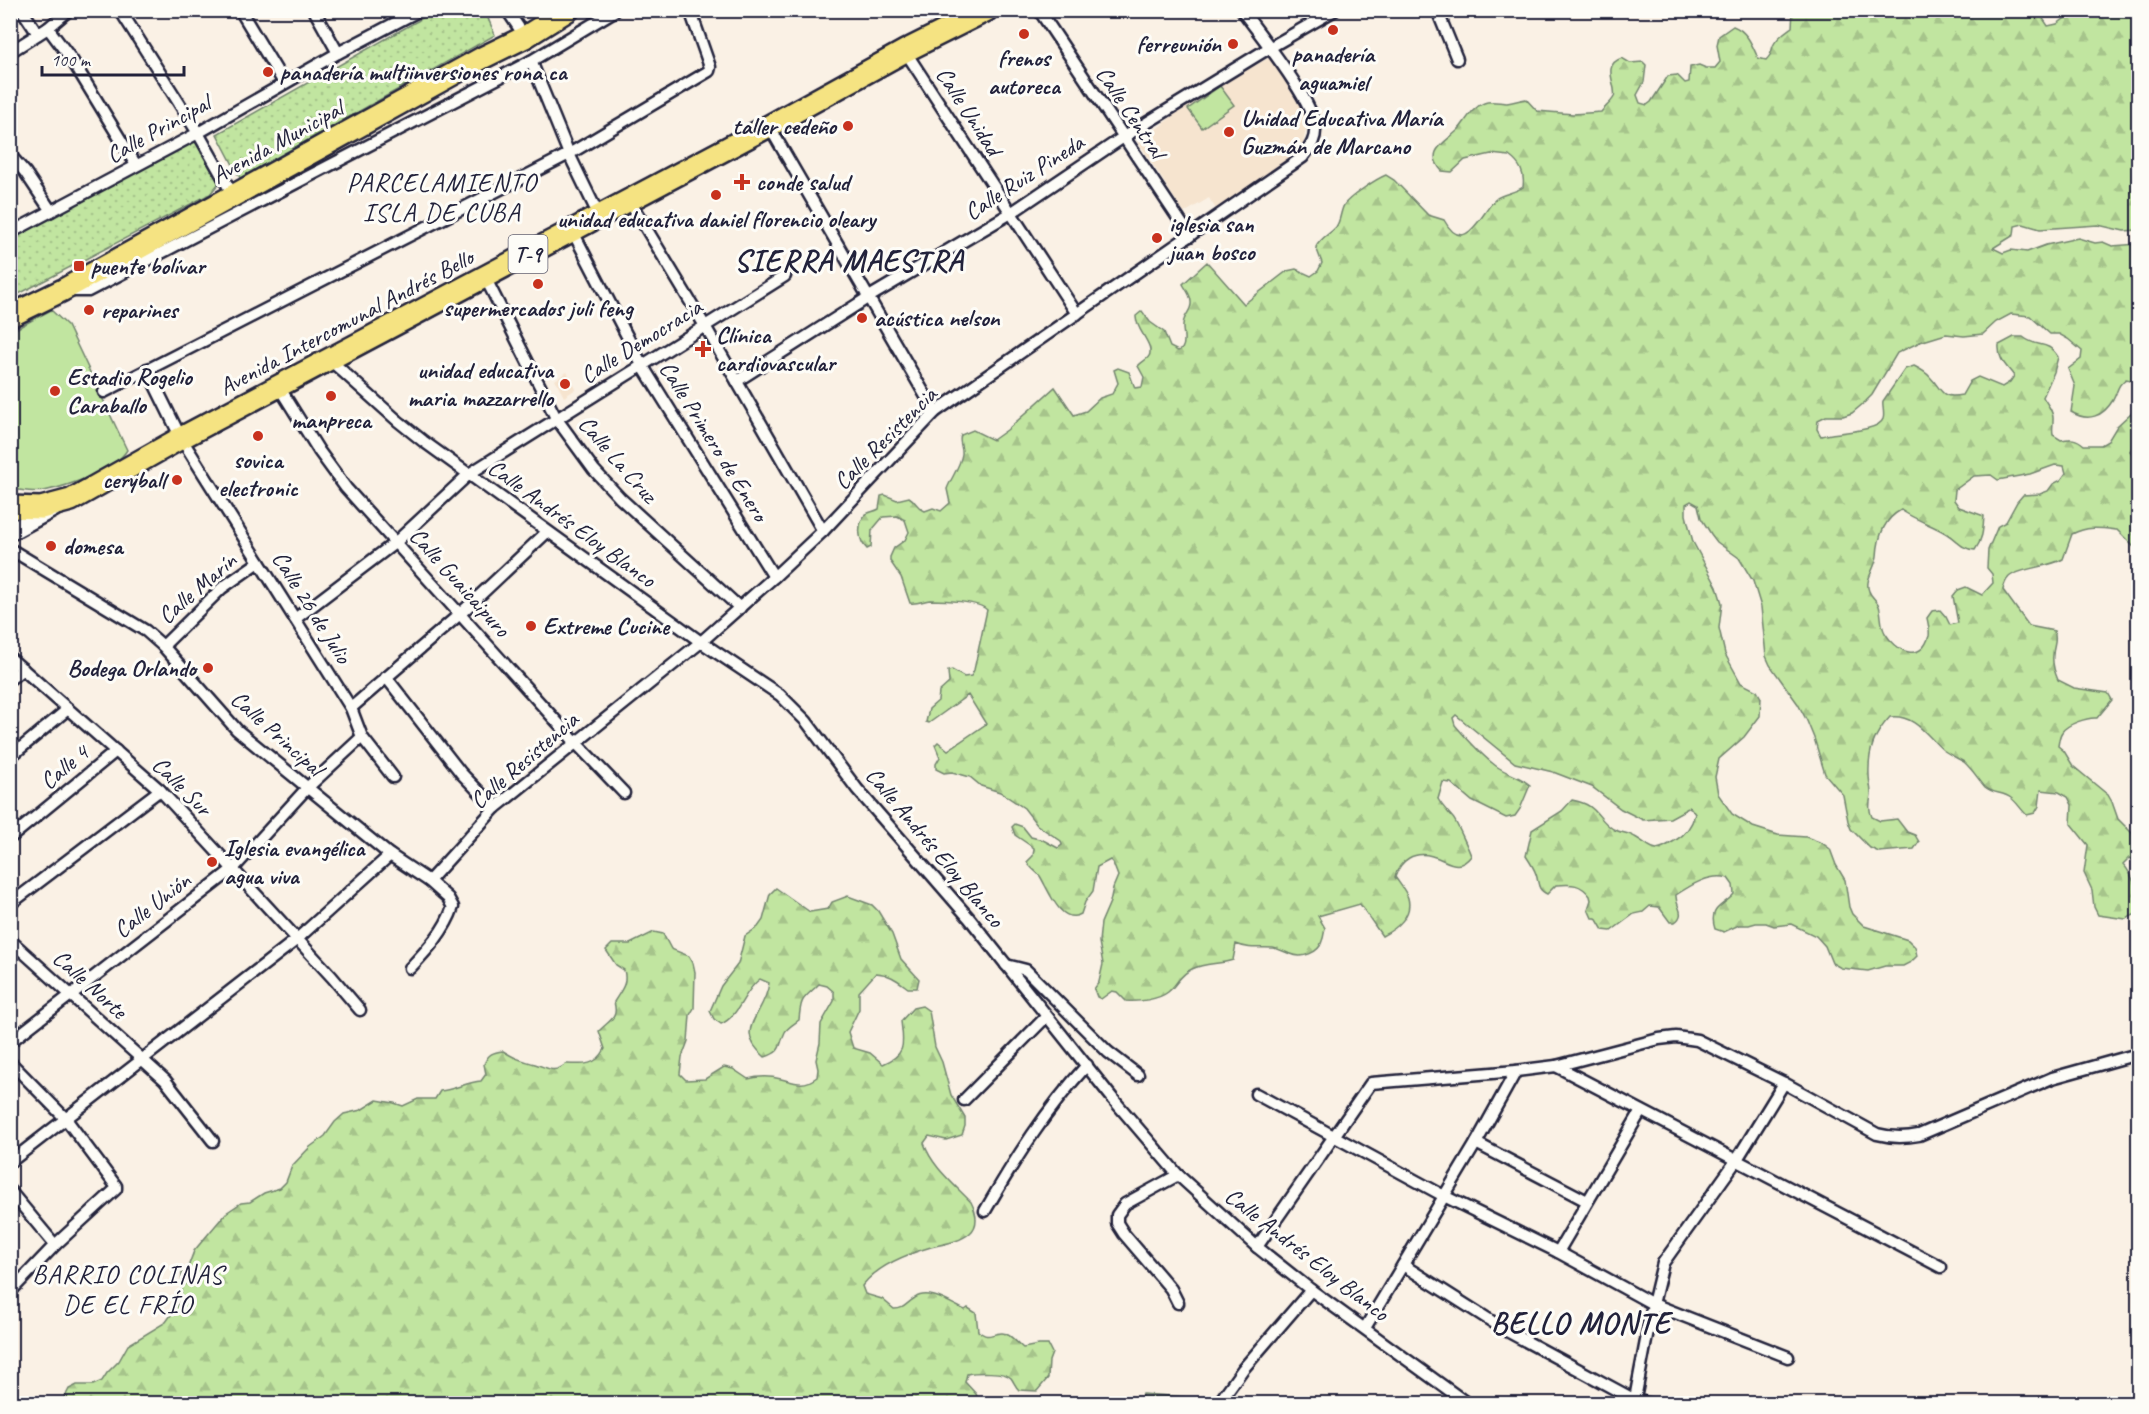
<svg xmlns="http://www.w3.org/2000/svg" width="2149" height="1414" font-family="Caveat,sans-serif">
  <defs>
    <pattern id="grass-dots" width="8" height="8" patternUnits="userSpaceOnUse" patternTransform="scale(1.5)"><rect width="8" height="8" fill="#c1e5a0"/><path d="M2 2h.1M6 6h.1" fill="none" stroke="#a6c48b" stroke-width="1.8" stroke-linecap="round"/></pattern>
    <pattern id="forest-firs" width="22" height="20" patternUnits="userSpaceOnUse" patternTransform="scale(1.5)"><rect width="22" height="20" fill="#c1e5a0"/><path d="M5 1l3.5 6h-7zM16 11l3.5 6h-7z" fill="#a6c48b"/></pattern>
  </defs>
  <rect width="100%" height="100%" fill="#faf1e5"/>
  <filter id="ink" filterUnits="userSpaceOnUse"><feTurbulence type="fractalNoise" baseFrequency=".0167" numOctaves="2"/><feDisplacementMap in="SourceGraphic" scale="12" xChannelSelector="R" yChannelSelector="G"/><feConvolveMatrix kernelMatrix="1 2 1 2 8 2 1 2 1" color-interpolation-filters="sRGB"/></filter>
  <g filter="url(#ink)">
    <g fill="#f6e4cf">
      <path d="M1271 57 1308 120 1301 152 1217 211 1209 198 1184 213 1139 143 1199 95Z"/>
      <path d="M567 372 576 389 564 397 555 380Z"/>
    </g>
    <g fill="url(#grass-dots)" stroke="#72846e" stroke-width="1.5">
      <path d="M435 11H485L495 35 240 178 217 134Z"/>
      <path d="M191 141H198L215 171 219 183 210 194 11 298V239Z"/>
    </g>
    <g fill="url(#forest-firs)" stroke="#72846e" stroke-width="1.5" fill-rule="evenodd">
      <path d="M1793 11H2038L2048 26 2057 24 2075 11H2138V230L2124 231 2098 225 2040 229 2023 224 2015 226 2014 235 1993 248 2003 253 2011 250 2027 252 2046 245 2078 238 2095 243 2103 242 2112 246 2138 244V388L2135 381 2126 379C2117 385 2118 391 2113 400 2103 417 2088 422 2071 412L2075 386 2068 369 2081 359 2082 351 2068 339 2059 334H2050L2030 316 2011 314 1996 322 1983 334 1964 336 1946 334 1920 342 1897 353 1872 395 1865 402 1852 413 1843 416H1826L1818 420 1817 429 1821 436C1834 432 1879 432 1883 419 1885 415 1882 406 1883 401L1905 369 1914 366C1920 369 1926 372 1930 377 1943 390 1939 399 1962 395L1970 381 1978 377 2002 387 2010 382 2014 376C2006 365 1998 360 1999 345L2014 337H2023C2038 349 2047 339 2058 357L2054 372 2043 397C2047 404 2054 412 2053 420 2053 427 2052 429 2053 435L2061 440C2071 438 2076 438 2084 445H2101L2108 441 2117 426 2131 413 2138 397V439L2130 451 2133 455 2138 456V548L2136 549 2117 530C2100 528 2088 526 2072 534L2063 559C2050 567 2019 568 2009 577 2005 581 2004 585 2003 590L2029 626 2054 631C2058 641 2053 646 2053 655 2052 663 2055 673 2058 680L2074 688 2108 693 2112 700 2097 718C2088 717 2067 724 2062 732 2059 736 2059 741 2058 746L2064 751 2073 766 2108 795 2112 802 2118 819 2138 839V862L2129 858 2123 864C2135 877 2139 896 2138 913L2126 919 2098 915 2094 907 2092 890 2084 873 2088 845 2071 824 2072 805 2068 797 2059 792 2041 790 2039 806 2035 813 2027 815C2021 810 2017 802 2011 798 2003 792 1993 794 1985 787 1978 779 1973 770 1964 762 1957 758 1950 755 1943 750 1927 736 1915 714 1890 717 1874 734 1868 751 1869 775 1869 781 1871 788 1871 794 1870 803 1868 808 1872 817L1880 821 1897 819 1907 832 1915 835 1919 842 1914 849 1879 852 1870 848 1851 829 1848 821 1843 795 1825 774 1814 738 1807 721 1798 704 1770 665 1766 656 1761 607 1753 581 1739 558 1717 542 1711 534 1701 518 1698 505 1691 501 1686 504V515L1693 542 1717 587 1722 603 1719 628 1725 654 1741 683 1757 691 1761 698 1760 716 1744 737 1719 759 1715 777 1718 794 1732 814 1753 827 1778 835 1806 837 1822 843 1830 849 1836 865 1845 880 1849 907 1852 914 1864 926 1908 940 1915 947 1917 956 1911 962 1903 966H1885L1868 971 1841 968 1832 963 1825 946 1816 936 1791 924 1774 926 1766 923H1756L1749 925H1739L1724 932 1715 929C1708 907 1723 907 1734 894L1733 885 1728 878C1710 873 1691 885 1676 895 1675 907 1687 913 1675 922H1670L1659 907 1650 906 1643 912 1634 914 1611 931 1603 930 1596 918H1592L1588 909 1591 900 1590 896C1580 883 1572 884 1556 885L1547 894C1537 890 1539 883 1536 874 1534 868 1530 862 1526 856L1532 830 1562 811 1572 800C1599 805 1595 817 1613 829 1620 833 1628 832 1635 837 1656 849 1652 855 1676 840 1686 834 1692 825 1695 814L1690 807 1670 818 1643 820 1621 809 1592 787 1553 772 1515 763 1456 715 1453 718 1455 725C1467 739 1481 755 1496 766 1507 774 1518 775 1530 785L1520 809 1515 816 1506 818 1472 801 1451 783 1443 782 1438 799C1442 806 1447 811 1453 818 1456 821 1470 852 1471 856 1458 873 1447 860 1432 856 1414 851 1400 860 1395 877 1399 883 1406 891 1408 898 1413 916 1396 929 1382 936L1360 904 1318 916 1325 928C1324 932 1324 937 1322 941 1319 953 1302 959 1291 954 1284 952 1280 949 1273 948 1258 947 1251 950 1236 944L1233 960C1218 965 1206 962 1192 969 1180 974 1177 985 1168 992 1158 1000 1138 1002 1126 1001L1117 992 1112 991 1101 999 1097 997 1094 989 1099 982 1103 964 1099 942 1101 923 1110 902 1113 888 1118 876 1113 863 1110 860 1097 867 1093 891 1085 902 1081 914C1061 926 1048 889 1040 876 1036 871 1030 868 1027 862L1033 856 1034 848 1015 835 1012 827 1015 824 1023 827 1031 837 1043 840 1058 848 1062 845 1061 841 1037 825 1024 808 1000 792 981 786 970 777 952 772 944 773 936 769V764L940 757 935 745 938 742 948 750 986 724 968 695 929 723 926 722 929 709 938 701 939 692 949 683 948 671 952 670 964 677 971 676 974 670 987 610C979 601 943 600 930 600 923 601 917 604 910 603L901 577 890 561V557L894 548 905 540 909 532 905 520 897 516 883 517 872 530 871 547 867 549C858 540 857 525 865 515 868 512 874 512 879 509L881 496 885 495 897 500 909 497C916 501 917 508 925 511L933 508 941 511 950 503 947 489C951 478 960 467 962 454 963 447 958 442 961 435L973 430 993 440 1007 430 1055 387 1074 415 1086 411 1100 398 1112 394 1118 383 1114 370 1118 368 1129 372 1135 388 1142 387 1144 377 1138 366C1141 362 1147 360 1149 356 1155 345 1135 329 1136 316L1142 311 1150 322 1164 332 1170 347 1178 351 1182 349C1188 339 1180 330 1184 320 1186 313 1192 310 1191 302 1191 295 1186 290 1183 284L1207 262 1244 304 1287 271 1296 269 1311 276 1318 271 1322 263 1316 247C1321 237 1329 235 1336 227 1341 220 1340 212 1344 205 1349 197 1376 179 1386 175L1394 180 1428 215 1444 220C1466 260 1483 208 1497 198 1505 193 1515 193 1523 187 1525 173 1520 164 1509 156L1491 154 1465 160 1452 172 1442 171C1424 151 1445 143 1458 130 1466 122 1471 108 1484 103 1491 100 1500 103 1507 103 1514 102 1519 100 1526 99L1537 111 1573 114 1601 112C1605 107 1611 103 1614 97 1618 87 1600 65 1622 58L1630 63 1643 62 1646 65 1644 82 1637 95 1640 103 1647 105 1651 102 1668 76 1677 75 1685 83 1689 82 1690 67 1699 65 1706 68H1715L1720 62 1717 45 1719 36 1733 26C1747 31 1752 45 1758 58L1766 60C1771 55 1771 53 1773 46 1776 38 1785 32 1792 27ZM2055 465 2064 466 2066 473 2061 480 2053 484 2048 491 2040 494 2023 495 2017 502 2006 522 1998 526 1988 550 1987 568 1992 574 1993 583 1982 595 1966 587 1958 590 1953 596 1958 623 1950 625 1946 617 1940 610 1932 611 1927 618C1928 623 1930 631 1929 636 1920 664 1896 651 1885 633 1880 624 1882 615 1879 606 1877 600 1871 597 1869 591 1864 580 1876 567 1877 556 1878 538 1884 519 1901 510 1915 520 1933 525 1947 534 1958 541 1961 549 1975 550 1983 539 1983 529 1984 516L1959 507 1954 500 1955 490 1974 476 1991 475 1998 480 2030 474Z"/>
      <path d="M776 888 810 912 828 909 832 902 848 896 872 905 878 911 892 934 901 959 919 979 917 988H908C897 980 890 974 876 973L859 992V1009L848 1032 853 1048 870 1053 883 1064C908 1054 903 1042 901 1021L913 1008 922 1006 929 1011 935 1047 942 1062 951 1095 965 1118V1126L962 1135 946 1140 929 1136 924 1143C931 1166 955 1185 971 1202 976 1212 979 1225 970 1233 960 1242 943 1244 931 1247 907 1254 877 1266 862 1286L865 1294 882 1299 894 1309C905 1309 906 1303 915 1298 929 1288 951 1304 965 1310L968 1308 976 1313 978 1331C990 1340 990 1333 1002 1333 1010 1333 1017 1343 1023 1348L1039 1345H1048L1052 1353 1049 1361 1048 1378 1037 1391 1019 1390C1015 1386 1014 1382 1011 1378 1005 1371 976 1372 967 1374L965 1382 976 1394 980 1403H62L69 1389 77 1385H93L102 1381 107 1373 119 1361 128 1345 166 1322 181 1301 182 1273 188 1267 194 1251 226 1213 241 1203 250 1202 264 1193 280 1188 286 1182 292 1166 310 1147 325 1136 335 1122 344 1114 361 1110 377 1100 394 1103 403 1106 418 1099H435L440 1091C454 1090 467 1082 481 1081L486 1074 484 1064C488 1054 493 1052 503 1051 518 1060 518 1059 535 1064 549 1068 553 1074 566 1064 584 1065 596 1066 605 1049L599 1031C609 1020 619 1019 614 1002 621 990 628 984 624 970L616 965 606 950 612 944H630L654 932 663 934 671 949 689 956 693 963 695 972 694 1008 690 1015 688 1041 682 1057 680 1074 686 1080 705 1079 724 1067 733 1069 748 1079C759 1076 770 1076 781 1079 796 1083 804 1087 817 1077L818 1069 816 1060 820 1043 821 1024 834 1001V992L827 986 819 984C803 1000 801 996 799 1020 795 1023 787 1028 785 1032 778 1047 783 1051 765 1057 731 1029 765 1016 769 983L760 979C743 991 740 1016 721 1024L714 1019 710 1011 721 986 738 964 745 936 758 927 763 920 770 894Z"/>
    </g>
    <g fill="#c1e5a0" stroke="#72846e" stroke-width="1.5">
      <path d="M1220 86 1234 105 1202 128 1188 109Z"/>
      <path d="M51 310 68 326 127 450C114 471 68 486 44 491 34 493 21 490 11 489L10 332Z"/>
      <path d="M1142 1394 1184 1397V1403H1141Z"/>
    </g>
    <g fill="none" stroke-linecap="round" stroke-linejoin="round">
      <g stroke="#22223b" stroke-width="15">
        <g id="street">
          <path d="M22 10 38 34"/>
          <path d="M120 10 198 133 233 195"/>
          <path d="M240 10 284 83"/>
          <path d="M314 10 338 53"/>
          <path d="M507 10 525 37"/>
          <path d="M1039 10 1190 236"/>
          <path d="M1437 10 1457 59"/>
          <path d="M48 28 72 60 136 165"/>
          <path d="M905 51 1077 314"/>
          <path d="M10 52 48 28 69 10"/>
          <path d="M531 61 569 154 599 216"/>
          <path d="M769 126 935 412"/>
          <path d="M10 155 25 172 51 211"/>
          <path d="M629 200 705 326 823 531"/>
          <path d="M572 230 642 365 774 577"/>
          <path d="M10 233 198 133 338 53 420 10"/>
          <path d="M485 277 556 418 594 470 620 498 740 608"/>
          <path d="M71 291H88L531 61 616 10"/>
          <path d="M330 360 398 421 423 441 701 642 780 695 806 721 857 789 969 918 1113 1099 1178 1175 1257 1247 1311 1290 1468 1404"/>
          <path d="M737 381 869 297 1011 213 1122 138 1269 48 1335 10"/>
          <path d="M279 387 319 451 346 488 576 743 624 793"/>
          <path d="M104 392 569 154 709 71 710 67 690 10"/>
          <path d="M10 549 146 631 163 646 237 730 390 855 429 881 448 898 453 907C445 931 427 950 410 968"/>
          <path d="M295 619 396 542 469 474 785 276"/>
          <path d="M163 646 222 588 259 562"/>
          <path d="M10 658 160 790 332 977 360 1010"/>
          <path d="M386 677 461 773 495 808"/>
          <path d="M10 679 23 669"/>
          <path d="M351 708 460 614 547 532"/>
          <path d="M362 737 393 777"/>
          <path d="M10 757 68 709"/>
          <path d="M10 838 116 751"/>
          <path d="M429 881 495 808 701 642 774 577 823 531 935 412 1303 157C1310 147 1316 140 1315 128 1314 101 1259 34 1242 10"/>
          <path d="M10 904 160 790"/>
          <path d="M10 940 165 1080 213 1141"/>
          <path d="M1006 965 1026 970 1108 1052 1138 1075"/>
          <path d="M10 1042 233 869 307 788 362 737 351 708 181 438 147 369"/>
          <path d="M10 1062 66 1119 116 1186V1189L55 1245"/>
          <path d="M1556 1066 1941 1267"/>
          <path d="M1256 1094 1444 1196 1558 1252 1653 1304 1788 1357"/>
          <path d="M964 1100 1046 1017"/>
          <path d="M1476 1143 1587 1201"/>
          <path d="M10 1162 296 940 390 855"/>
          <path d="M1178 1175 1125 1204 1117 1215V1223L1124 1234 1171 1289 1178 1303"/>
          <path d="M10 1191 55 1245 10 1292"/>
          <path d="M985 1211C1015 1159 1046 1110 1087 1065"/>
          <path d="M1257 1247 1371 1083 1516 1071 1556 1066 1659 1039 1676 1037 1697 1040 1784 1083 1877 1134C1892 1138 1904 1138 1919 1135L2052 1078 2138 1054"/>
          <path d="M1558 1252 1641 1111"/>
          <path d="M1403 1265 1507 1331 1635 1400 1650 1404"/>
          <path d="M1365 1328 1476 1143 1516 1071"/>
          <path d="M1218 1404 1243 1369 1311 1290"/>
          <path d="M1634 1404 1653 1304 1663 1263 1736 1161 1784 1083"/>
        </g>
      </g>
      <g stroke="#22223b" stroke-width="21">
        <path id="secondary" d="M10 532 54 508"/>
      </g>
      <g stroke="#22223b" stroke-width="26">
        <g id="highway">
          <path d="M10 316 63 290 482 58 525 37 568 10"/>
          <path d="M10 507 41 508 71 500 181 438 769 126 905 51 987 10"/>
        </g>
      </g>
      <use href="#street" stroke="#fdfcf7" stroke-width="10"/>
      <use href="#secondary" stroke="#fdfcf7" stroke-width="16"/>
      <use href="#highway" stroke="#f5e382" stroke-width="21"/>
    </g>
  </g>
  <g fill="#c8321e" stroke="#fdfcf7" stroke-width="2">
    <circle cx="1333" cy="30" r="6"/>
    <circle cx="1024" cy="34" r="6"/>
    <circle cx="1233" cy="44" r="6"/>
    <circle cx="268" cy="72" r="6"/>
    <circle cx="848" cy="126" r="6"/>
    <circle cx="1229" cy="132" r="6"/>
    <path d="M739 173h6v6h6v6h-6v6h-6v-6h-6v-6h6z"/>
    <circle cx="716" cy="195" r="6"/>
    <circle cx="1157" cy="238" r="6"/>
    <rect x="73" y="260" width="12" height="12" rx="3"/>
    <circle cx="538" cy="284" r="6"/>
    <circle cx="89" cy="310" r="6"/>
    <circle cx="862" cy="318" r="6"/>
    <path d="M700 340h6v6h6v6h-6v6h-6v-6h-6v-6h6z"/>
    <circle cx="565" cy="384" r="6"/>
    <circle cx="55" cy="391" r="6"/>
    <circle cx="331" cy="396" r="6"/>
    <circle cx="258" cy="436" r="6"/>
    <circle cx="177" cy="480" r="6"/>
    <circle cx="51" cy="546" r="6"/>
    <circle cx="531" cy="626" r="6"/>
    <circle cx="208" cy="668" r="6"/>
    <circle cx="212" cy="862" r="6"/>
  </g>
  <g text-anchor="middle" stroke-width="6" stroke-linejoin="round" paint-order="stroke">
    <rect fill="#fdfcf7" stroke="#646373" stroke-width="1.5" x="508.5" y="235" width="39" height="38" rx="4.5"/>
    <g font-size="22" font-weight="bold" fill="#22223b">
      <text x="528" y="262">T-9</text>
    </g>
    <g font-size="24" font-weight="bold" fill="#22223b" stroke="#fdfcf7" text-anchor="start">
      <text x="1221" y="52" text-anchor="end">ferreunión</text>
      <text x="1333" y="62" text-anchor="middle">panadería<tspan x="1333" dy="28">aguamiel</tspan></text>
      <text x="1024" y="66" text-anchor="middle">frenos<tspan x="1024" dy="28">autoreca</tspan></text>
      <text x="280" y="80">panadería multiinversiones rona ca</text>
      <text x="1241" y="126">Unidad Educativa María<tspan x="1241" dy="28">Guzmán de Marcano</tspan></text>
      <text x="836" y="134" text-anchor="end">taller cedeño</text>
      <text x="756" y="190">conde salud</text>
      <text x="716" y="227" text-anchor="middle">unidad educativa daniel florencio oleary</text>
      <text x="1169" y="232">iglesia san<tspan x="1169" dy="28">juan bosco</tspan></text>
      <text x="91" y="274">puente bolívar</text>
      <text x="538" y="316" text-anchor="middle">supermercados juli feng</text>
      <text x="101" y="318">reparines</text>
      <text x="874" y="326">acústica nelson</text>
      <text x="716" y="343">Clínica<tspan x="716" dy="28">cardiovascular</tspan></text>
      <text x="553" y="378" text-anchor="end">unidad educativa<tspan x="553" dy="28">maria mazzarrello</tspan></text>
      <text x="67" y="385">Estadio Rogelio<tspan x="67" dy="28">Caraballo</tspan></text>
      <text x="331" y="428" text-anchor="middle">manpreca</text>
      <text x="258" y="468" text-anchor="middle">sovica<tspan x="258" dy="28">electronic</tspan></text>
      <text x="165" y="488" text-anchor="end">ceryball</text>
      <text x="63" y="554">domesa</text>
      <text x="543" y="634">Extreme Cucine</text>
      <text x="196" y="676" text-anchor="end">Bodega Orlando</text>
      <text x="224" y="856">Iglesia evangélica<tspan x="224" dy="28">agua viva</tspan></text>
    </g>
    <g font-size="24" fill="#22223b" stroke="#fdfcf7">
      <text transform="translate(969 111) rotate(57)" y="8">Calle Unidad</text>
      <text transform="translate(1131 112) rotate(56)" y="8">Calle Central</text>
      <text transform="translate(158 129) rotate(-29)" y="8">Calle Principal</text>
      <text transform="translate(277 142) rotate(-29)" y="8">Avenida Municipal</text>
      <text transform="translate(1024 177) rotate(-33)" y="8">Calle Ruiz Pineda</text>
      <text transform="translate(346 322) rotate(-28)" y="8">Avenida Intercomunal Andrés Bello</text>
      <text transform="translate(641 341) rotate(-32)" y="8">Calle Democracia</text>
      <text transform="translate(885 438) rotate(-45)" y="8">Calle Resistencia</text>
      <text transform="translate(714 441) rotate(58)" y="8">Calle Primero de Enero</text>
      <text transform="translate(618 459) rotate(49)" y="8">Calle La Cruz</text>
      <text transform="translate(572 523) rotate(36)" y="8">Calle Andrés Eloy Blanco</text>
      <text transform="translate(460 582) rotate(48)" y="8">Calle Guaicaipuro</text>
      <text transform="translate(197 588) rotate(-41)" y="8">Calle Marín</text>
      <text transform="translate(312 607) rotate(58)" y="8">Calle 26 de Julio</text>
      <text transform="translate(277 733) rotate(42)" y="8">Calle Principal</text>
      <text transform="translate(524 760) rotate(-41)" y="8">Calle Resistencia</text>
      <text transform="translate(64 767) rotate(-40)" y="8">Calle 4</text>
      <text transform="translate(182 786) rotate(45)" y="8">Calle Sur</text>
      <text transform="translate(935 847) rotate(50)" y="8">Calle Andrés Eloy Blanco</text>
      <text transform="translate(152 905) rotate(-38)" y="8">Calle Unión</text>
      <text transform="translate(90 984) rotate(42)" y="8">Calle Norte</text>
      <text transform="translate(1307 1254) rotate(38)" y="8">Calle Andrés Eloy Blanco</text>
    </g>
    <g font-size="26" letter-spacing="1.5" fill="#22223b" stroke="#fdfcf7">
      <text x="442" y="191">PARCELAMIENTO<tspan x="442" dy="30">ISLA DE CUBA</tspan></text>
      <text x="128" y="1283">BARRIO COLINAS<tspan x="128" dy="30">DE EL FRÍO</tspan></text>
    </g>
    <g font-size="30" font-weight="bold" letter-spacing="1.5" fill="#22223b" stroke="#fdfcf7">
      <text x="849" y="271">SIERRA MAESTRA</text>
      <text x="1581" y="1333">BELLO MONTE</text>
    </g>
  </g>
  <rect width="2149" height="1414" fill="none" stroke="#fdfcf7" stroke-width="36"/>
  <rect x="18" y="18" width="2113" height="1378" fill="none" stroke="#22223b" stroke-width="2" filter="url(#ink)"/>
  <path d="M42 66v9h142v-9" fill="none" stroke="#22223b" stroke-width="3"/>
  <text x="51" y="66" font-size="18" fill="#22223b" stroke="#fdfcf7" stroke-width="4.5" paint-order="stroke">100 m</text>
</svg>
